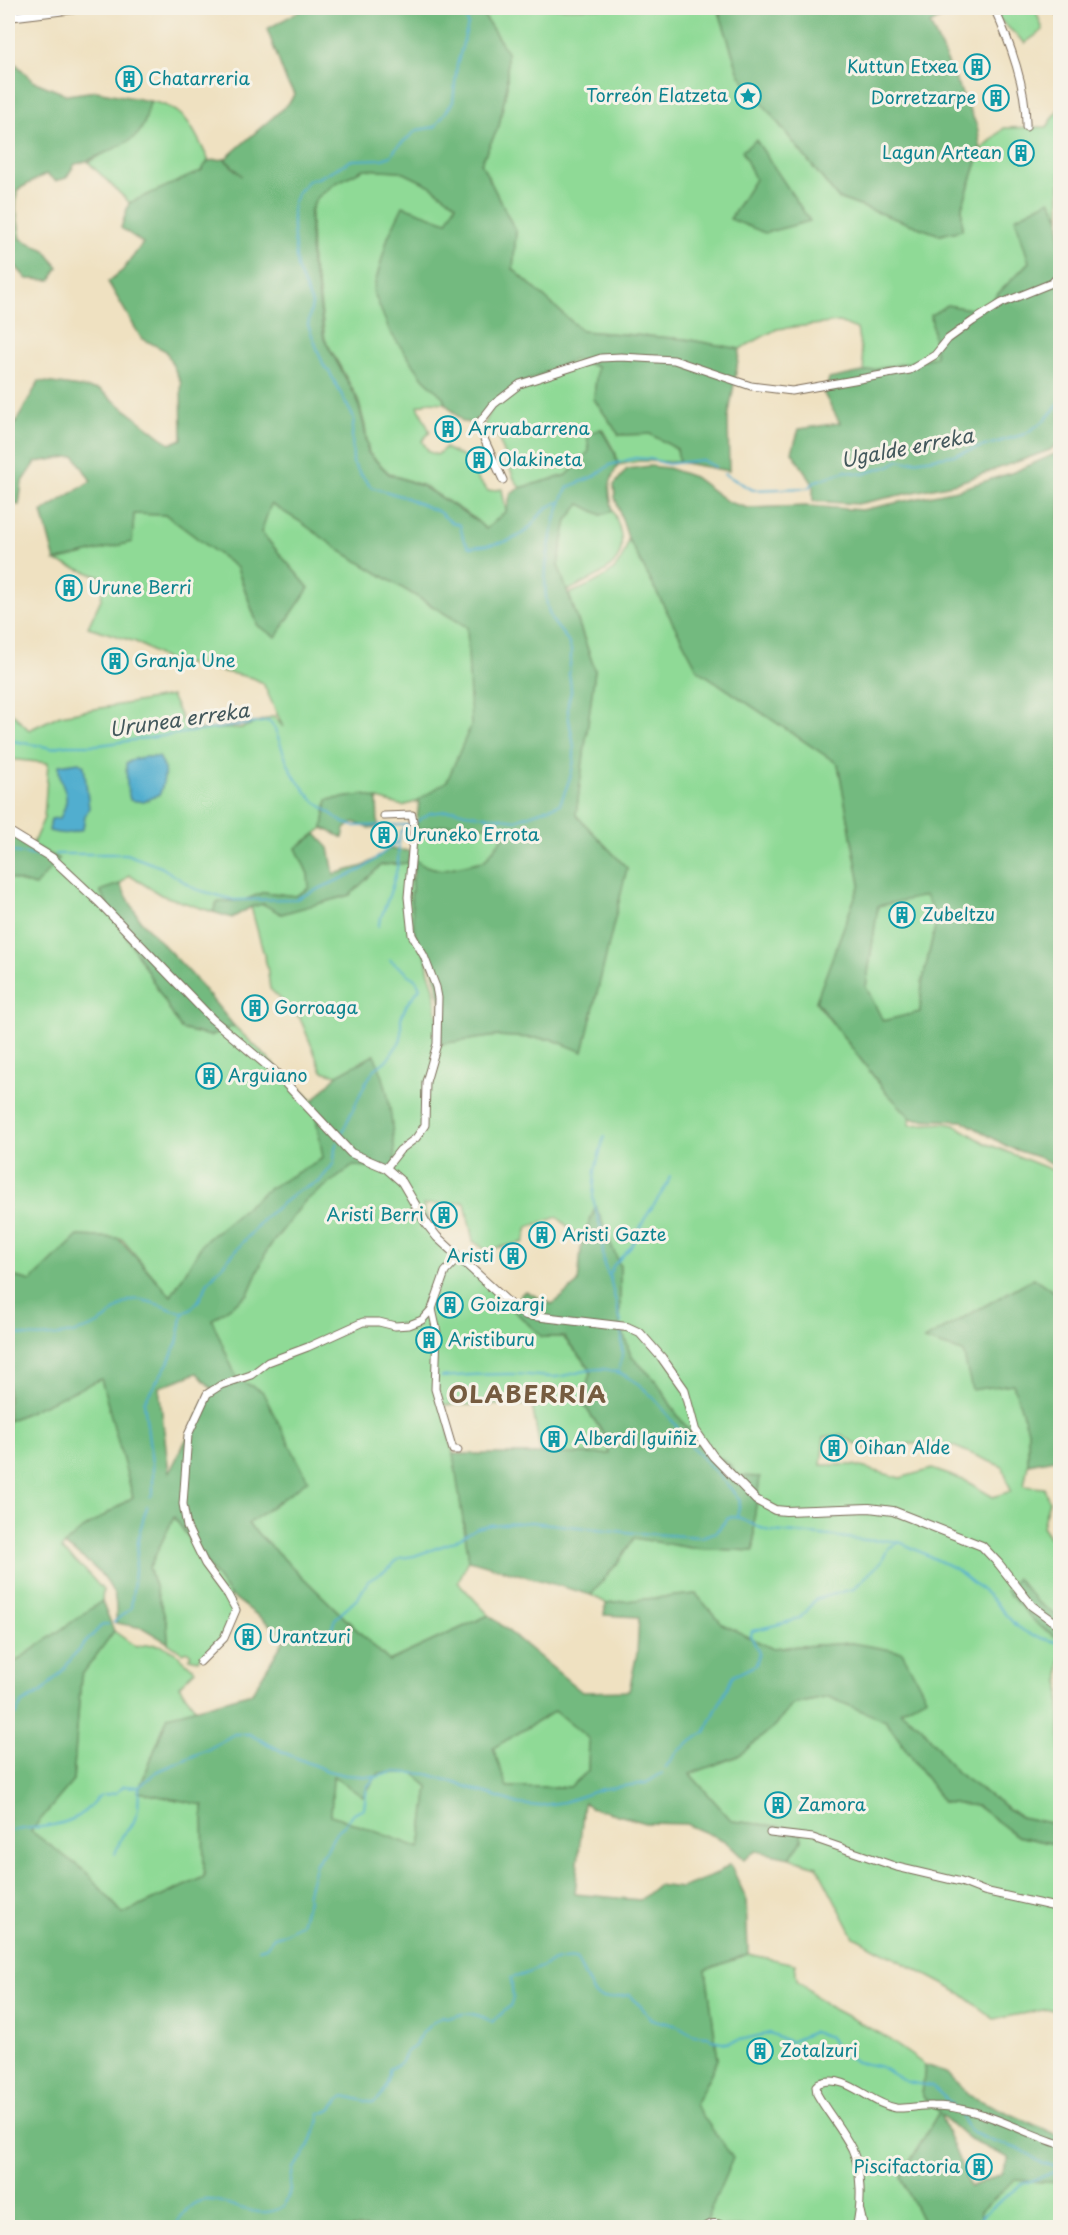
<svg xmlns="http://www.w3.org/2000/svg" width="1068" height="2235" font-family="'Playpen Sans',sans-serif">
  <rect width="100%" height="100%" fill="#f7f3e8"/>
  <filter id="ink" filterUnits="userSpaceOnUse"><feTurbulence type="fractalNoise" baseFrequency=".0167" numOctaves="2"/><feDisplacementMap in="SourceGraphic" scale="12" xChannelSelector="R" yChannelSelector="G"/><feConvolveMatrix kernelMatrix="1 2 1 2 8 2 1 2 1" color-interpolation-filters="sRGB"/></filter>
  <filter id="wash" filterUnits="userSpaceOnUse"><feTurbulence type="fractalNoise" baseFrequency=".008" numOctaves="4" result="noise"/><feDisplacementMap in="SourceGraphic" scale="24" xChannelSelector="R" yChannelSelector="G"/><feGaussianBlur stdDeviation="1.35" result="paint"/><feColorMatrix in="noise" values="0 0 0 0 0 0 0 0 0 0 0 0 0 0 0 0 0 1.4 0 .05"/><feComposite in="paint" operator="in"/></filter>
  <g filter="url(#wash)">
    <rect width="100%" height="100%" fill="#efe1c1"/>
    <g fill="#8fda96" stroke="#65825a" stroke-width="1.5" fill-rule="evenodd">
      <path d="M479 8H718L739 74 838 198 940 235 962 230V207L981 150 1004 128 1047 127 1060 107V217L1050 200 1029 262 981 311 947 305 936 357 865 372 857 329 839 322 777 329 740 349 685 339 582 331 513 269 516 232 481 163 499 126 507 86V52Z"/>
      <path d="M987 8H1035L1043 30 1025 43Z"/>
      <path d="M150 101C188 108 193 129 209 161L203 171 130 203 88 162 135 137 144 124Z"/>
      <path d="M363 169 400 171 429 185 456 204 447 222 423 378 444 397 445 403 429 402 418 406 430 432 422 441 429 452 437 455 445 448 469 460 477 478 488 491 502 489 506 511 487 530 474 518 424 486 390 474 369 453 365 426 358 399 325 339 318 284 312 265 311 211 317 198 336 183Z"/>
      <path d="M575 359 597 367 594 399 619 435 650 434 677 449 679 462 639 461 618 465 616 454 602 429 588 434 590 451 568 475 520 488 514 479 498 437 484 425 494 404 520 384Z"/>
      <path d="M271 503 468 627 473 725 449 781 421 800 403 806 364 795 327 800 323 828 296 848 308 874 310 888 296 896 264 892 245 900 217 902 213 912 161 895 129 875 120 884 100 891 181 1029 210 1036 234 1026 313 1101 324 1158 268 1189 203 1243 171 1297 121 1238 78 1236 31 1281 8 1275V878L35 886 33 843 44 818 48 763 8 759V709L29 730 60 715 171 696 187 730 242 728 274 716 283 727 263 683 253 678 165 659 136 642 88 627 101 599 104 578 55 561 132 542 134 514 166 515 237 568 258 626 309 588 261 532Z"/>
      <path d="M580 503 601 515 613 511C637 562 608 571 567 591L558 565 567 520Z"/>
      <path d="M628 538 698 670 838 764 860 884 816 1002 885 1091 910 1116V1125L945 1123 955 1125 985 1143 1060 1173V1296L1034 1278 925 1340 964 1352 1013 1383 1028 1430V1464L1024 1486 1044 1488 1049 1501 1042 1526 1060 1553V1618L1036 1601 1017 1578 1039 1626 1060 1639V1825L1021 1817 956 1772 921 1726 900 1711 852 1643 771 1648 722 1624 696 1594 606 1603 591 1595 619 1561 634 1538 691 1548 754 1551V1519L760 1477 737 1476 730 1465 700 1445 675 1412 657 1382 631 1356 620 1324V1266L595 1208 582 1239 557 1217 528 1227 524 1242 486 1250 473 1241 465 1202 423 1205 435 1237 542 1337H563L591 1370 582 1402 607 1439 609 1454H541L532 1405H443L455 1464 469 1560 458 1582 489 1615 389 1661 248 1524 237 1380 212 1320 248 1294 267 1250 304 1202 353 1166 395 1168 375 1055 337 1075 322 1071 300 1018 270 989 267 966 251 907 263 903 282 914 314 904 381 865 408 863 429 973 434 988 440 1044 497 1036 551 1039 583 1051 627 868 576 815 595 670 569 594C599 581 623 574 628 538ZM842 1435 861 1448 925 1443 953 1446 1003 1467 1011 1491 993 1497 966 1481 932 1469 900 1478 854 1465H821L824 1437Z"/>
      <path d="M448 823 489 826 508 831 484 861 441 870 422 865 415 859 416 830Z"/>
      <path d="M925 896 937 918 922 984 920 1012 883 1021 866 987 878 905Z"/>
      <path d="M101 1378 133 1497 80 1531 61 1549 85 1570 103 1590 102 1601 8 1667V1421Z"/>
      <path d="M174 1517 229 1594 236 1612 223 1636 198 1660 189 1658 191 1654 186 1651 182 1653 168 1643 167 1623 149 1568Z"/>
      <path d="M114 1631 136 1647C167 1639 172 1651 195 1670L179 1686 196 1709 168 1716 138 1792 203 1805 204 1877 123 1914 86 1872 30 1831 73 1781 81 1676Z"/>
      <path d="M829 1697 886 1721 943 1802 977 1806 1017 1836 1060 1845V2011L1049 2009 994 2019 960 1993 854 1937 817 1866 790 1858 802 1840 800 1829 732 1821 690 1774 738 1756 775 1726 792 1705Z"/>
      <path d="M555 1711 589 1739 588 1771 570 1787H506L493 1748Z"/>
      <path d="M379 1773H414L428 1787 420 1849 331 1815 333 1775Z"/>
      <path d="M748 1954 795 1964 797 1980 828 2006 881 2034 925 2065 922 2096 939 2112 901 2177 925 2227H703L695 2105 718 2059 706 1970Z"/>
      <path d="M1015 2180 1060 2183V2227L980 2228V2211Z"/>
    </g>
    <g fill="#73ba7f" stroke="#57724e" stroke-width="1.5" fill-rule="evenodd">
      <path d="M305 8H479L507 52V86L499 126 481 163 516 232 513 269 582 331 685 339 740 349 728 419 729 471 679 462 677 449 650 434 619 435 594 399 597 367 575 359 520 384 472 423 463 422 445 403 443 397 423 378 390 332 373 291 388 237 403 206 447 222 456 204 429 185 400 171 364 169 336 183 317 198 310 211 311 265 317 284 324 339 357 399 364 426 368 453 389 474 422 486 473 518 486 529 506 511 511 493 520 488 567 475 589 451 587 434 601 429 615 454 618 465C607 485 608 489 613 511L601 515 580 504 567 520 558 565 595 670 576 815 627 868 583 1052 551 1039 497 1036 440 1044 441 1001 433 969 415 935 411 897 415 859 422 865 441 870 484 861 508 832C477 821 448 823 416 830L419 800 447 781 471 725 467 627 341 551 299 521 271 504 261 532 309 588 276 637 258 626 237 568 166 515 134 514 132 542 55 561 42 512 91 481 75 456 36 462 22 483 19 505 8 503V437L39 381 100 390 170 444 182 439 181 383 166 351 141 338 108 282 123 270 143 243 121 228 129 203 201 171 208 161 224 159 242 176 225 159 288 104 295 94 287 83 267 29Z"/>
      <path d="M718 8H959L930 24 977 126 981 150 962 207V230L940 235 838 198 739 74Z"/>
      <path d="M15 63 33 81 67 95 96 91 150 101C147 113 145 127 136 136 127 144 87 162 75 164L66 178 56 181 46 174 17 190 16 209 21 239 45 250 58 267 51 280 27 279 8 258V75Z"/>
      <path d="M756 140 810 221 765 233 730 219 755 179 742 151Z"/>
      <path d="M1050 200 1060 218V442L1050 450 957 483 867 502 857 504 813 501V484L792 452 799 429 840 423 824 394 829 379 936 357 931 315 947 305 981 311 1029 262 1015 218Z"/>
      <path d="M1060 449V1168L1041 1158 1010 1148 963 1121 912 1119 885 1091 816 1001 860 884 838 764 698 670 628 538 615 497 614 485 627 469 649 466 668 468 694 477 728 502 748 508 808 506 862 510 957 490 1014 472 1057 453ZM925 896 937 918 922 984 920 1012 883 1021 866 987 878 906Z"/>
      <path d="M364 795 377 799 378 827 368 828 354 822 345 829 343 838 323 828 327 800Z"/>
      <path d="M8 832 59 859 35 886 8 878Z"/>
      <path d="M316 834 329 848 334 874 364 866 389 849 410 851 408 863 381 865 350 895 281 914 263 904 251 907 232 918 213 912 217 902 245 900 264 892 296 896 309 888 308 874 296 848Z"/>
      <path d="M120 884 140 920 192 975 234 1026 210 1036 181 1029 100 891Z"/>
      <path d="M374 1055C392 1090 392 1129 396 1168L353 1166 304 1202 267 1250 248 1294 212 1320 237 1379 262 1391 308 1480 248 1524 389 1661 489 1615 582 1692 629 1691 637 1653 639 1617 604 1615 606 1603 696 1594 722 1624 771 1648 852 1643 902 1652 926 1697 900 1711 921 1726 956 1772 1020 1817 1060 1825V1845L1017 1836 977 1806 943 1802 886 1721 829 1697 792 1705 775 1726 738 1756 690 1774 732 1821 800 1829 802 1840 790 1858 756 1851 744 1859 725 1841 686 1824 646 1823 590 1807 584 1802 575 1894 640 1900 658 1885 681 1888 715 1875 730 1864 746 1898 748 1954 706 1970 718 2059 695 2105 733 2158 703 2227 461 2228 440 2223 437 2228H216L214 2226 212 2228 8 2227V1667L102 1601 114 1631 81 1676 73 1781 31 1831 86 1872 123 1914 204 1877 203 1805 138 1792 168 1716 252 1693 286 1637 229 1594 174 1517 149 1568 167 1623 168 1643 143 1628 116 1623C116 1615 117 1603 114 1595 105 1572 83 1558 64 1545L80 1531 133 1497 101 1379 8 1421V1275L31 1281 78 1236 118 1238 171 1296 203 1243 268 1189 323 1158 313 1101 337 1075ZM197 1373 212 1389 169 1473 159 1387ZM555 1711 589 1739 588 1771 570 1787H507L493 1748ZM379 1773H414L428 1787 420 1848 331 1815 333 1776 363 1797Z"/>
      <path d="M596 1207 620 1266V1324L631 1356 657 1382 675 1412 700 1445 730 1465 737 1476 760 1477 754 1519V1551L691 1548 634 1538 619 1561 591 1595 469 1560 453 1454H609L607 1438 582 1402 591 1370 564 1337H542L509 1306 525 1291 552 1304 578 1283 582 1239Z"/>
      <path d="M1034 1278 1060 1296V1458L1028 1464V1430L1013 1384 972 1390 963 1352 924 1340Z"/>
      <path d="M1017 1578 1036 1601 1060 1618V1639L1039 1626 1006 1591Z"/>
      <path d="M925 2065 949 2074 968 2095 1060 2136V2183L1015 2180 981 2211 980 2227H925L901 2177 939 2112 922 2096ZM940 2114 970 2140 1009 2158 1001 2174 970 2187Z"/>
    </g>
    <g fill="#51aecf" stroke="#466c76" stroke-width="1.5">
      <path d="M145 757H159C168 770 164 780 160 794L144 802 130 800 127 786 126 763 135 759Z"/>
      <path d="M79 762 84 766 89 808 85 816 83 829C70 834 62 835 49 831L51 819 60 818C75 789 58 792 59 765Z"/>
    </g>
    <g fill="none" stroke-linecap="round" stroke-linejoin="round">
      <g stroke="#51aecf" stroke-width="2">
        <path d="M458 11 467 17 468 25 457 65 453 102 435 127 417 130 396 148 391 156 382 159 352 160 318 178 309 180 298 192 293 205V227L297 268 312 304 308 325 324 366 330 373 354 418 352 435 353 463 358 471 371 487 404 497 439 512 451 522 460 525 463 538 469 547C491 545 515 544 531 526 540 515 545 506 560 502"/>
        <path d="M724 474 753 490 808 488 816 481 846 471 863 474 889 466 899 460 907 462 954 455 1025 434 1044 421 1060 403"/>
        <path d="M8 740 52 748 65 745H99L269 721 275 729 287 762 296 779 312 799 342 822 353 826 408 825"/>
        <path d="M416 822 430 813 455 810 465 813 516 820 560 804C566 788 574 772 574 755 575 738 567 722 568 705 568 700 570 697 571 692 571 686 570 680 569 674 569 666 572 658 571 651 570 639 558 630 552 620 536 588 552 517 568 487L595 476 610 465 635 458 650 459 668 464 702 460 715 467"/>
        <path d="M8 851 38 856"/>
        <path d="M55 854H126L161 867 195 889 234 900 296 899 363 869 397 842"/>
        <path d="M378 926C385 906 393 888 397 868 400 855 397 843 401 831L411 824"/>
        <path d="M1059 1040 1060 1039"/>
        <path d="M340 1137 366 1082 375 1069 388 1059 401 1040V1018L407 1004 420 988 416 980 390 960"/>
        <path d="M604 1137 595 1170 593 1198 601 1229 604 1265 610 1278 621 1323"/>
        <path d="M610 1275 613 1266 631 1247 645 1218 667 1185 670 1176"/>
        <path d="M8 1330C29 1343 82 1335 103 1321 111 1316 119 1305 129 1301 142 1295 169 1310 183 1313L190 1310 199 1300 208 1282 265 1217 298 1191 319 1182 334 1163 335 1148 337 1142"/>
        <path d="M618 1373 622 1358V1331"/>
        <path d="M441 1377C464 1375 487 1374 510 1374 525 1374 540 1377 555 1377 570 1376 586 1369 600 1369 639 1369 669 1417 689 1443 705 1464 726 1479 740 1501L737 1517"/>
        <path d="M150 1497 153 1493V1471L144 1402 168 1363 177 1343 183 1313"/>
        <path d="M114 1622 131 1608 139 1534 147 1506"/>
        <path d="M325 1635 332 1627 335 1619 358 1598 368 1581 385 1571 400 1558 414 1556 431 1550 453 1542 477 1528 490 1525 531 1522 635 1533 701 1537 716 1532 727 1519 732 1517 740 1518 758 1527 770 1531C802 1533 833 1536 865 1540 878 1542 890 1538 902 1543L956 1569 989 1596 1017 1627 1033 1636 1060 1643"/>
        <path d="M8 1717 15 1715 22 1703 42 1692 65 1668 73 1656 101 1626 108 1624"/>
        <path d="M665 1768 677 1752 705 1732 733 1676 756 1665 759 1653 751 1636 752 1631 799 1619 816 1599 853 1589 882 1561 888 1548 899 1542"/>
        <path d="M104 1795 116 1793 123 1786 139 1787 156 1772 207 1750 234 1734H249L287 1754 328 1771 345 1775 376 1777 393 1772 428 1774 519 1804 538 1806 564 1802 602 1789 646 1783 662 1773"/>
        <path d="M8 1831C31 1827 56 1828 77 1817 87 1812 92 1801 101 1795"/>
        <path d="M115 1854 122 1836 133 1824 138 1810 139 1787"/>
        <path d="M259 1949 266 1947 274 1937 282 1935 301 1924 308 1900 307 1896 316 1863 326 1851 336 1832 345 1825 352 1814 364 1808 367 1787 376 1777"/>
        <path d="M959 2112 971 2132 992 2141 1022 2150 1043 2164 1060 2167"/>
        <path d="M175 2228C204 2165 243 2232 284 2206L289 2194 293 2168 304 2155 317 2128 320 2114 331 2110 340 2099 345 2096 373 2103C384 2097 390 2080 389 2069L400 2063 406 2052 415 2046C418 2035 432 2022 442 2016 451 2019 454 2016 462 2014 474 2013 483 2016 492 2022L510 2006 513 1998 511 1978C518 1976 524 1975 530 1972 545 1966 558 1956 576 1959L594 1994C604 2003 618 1995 630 1995L644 2010 650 2019 678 2026 693 2035 708 2036 712 2040 727 2043 770 2033 790 2042 813 2032 830 2037 840 2054 857 2062 881 2067 907 2082 932 2086 953 2105"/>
        <path d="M974 2228 982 2216 1020 2185 1060 2170"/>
      </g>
    </g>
  </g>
  <g filter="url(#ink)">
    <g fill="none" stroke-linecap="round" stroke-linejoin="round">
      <g stroke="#7a6a57" stroke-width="9">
        <g id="minor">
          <path d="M994 8C1010 42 1027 89 1026 127"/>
          <path d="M1055 8 1060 22"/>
          <path d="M503 480 479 428 480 422 494 404 520 384 601 358 621 357 674 360 751 386 792 391 910 370 935 355 948 339 973 321 1002 303 1052 283 1060 274"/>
          <path d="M384 816 412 815 414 827 408 897 412 935 424 956 436 987 438 998 437 1044 426 1082 425 1125 416 1138 400 1150 386 1168"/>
          <path d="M432 1309 437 1332 435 1389 453 1450H458"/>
          <path d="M200 1662 224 1638 236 1610 228 1595 205 1564 187 1527 183 1504 188 1435 207 1394 221 1385 251 1375 268 1362 308 1347 363 1322H379L395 1326 409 1325 422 1320 432 1309 445 1272 459 1257"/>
          <path d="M770 1833 813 1838 897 1867 961 1882 984 1891 1060 1908"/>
          <path d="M860 2211 864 2228"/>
          <path d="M703 2228C711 2222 718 2222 726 2228"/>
          <path d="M856 2228C862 2205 862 2171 852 2149 843 2131 827 2112 817 2094L816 2086 819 2083C848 2073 869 2104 896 2108 908 2109 921 2105 933 2106 942 2106 952 2107 960 2109 996 2115 1026 2134 1060 2144"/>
        </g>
      </g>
      <g stroke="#7a6a57" stroke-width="10">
        <g id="tertiary">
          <path d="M8 17 83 8"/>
          <path d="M8 831 52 858 99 902 212 1019 276 1073 351 1153 386 1168 402 1182 426 1223 437 1237 514 1308 526 1315 627 1327 640 1333 662 1358 684 1389 695 1430 713 1456 756 1500 775 1510 786 1511 869 1508 893 1511 982 1546 999 1564 1032 1606 1060 1626"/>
        </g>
      </g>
      <use href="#minor" stroke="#fff" stroke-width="7"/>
      <use href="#tertiary" stroke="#fff" stroke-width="8"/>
    </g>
  </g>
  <defs>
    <g id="building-ring" transform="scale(1.35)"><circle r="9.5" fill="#f7f3e8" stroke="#0f9aa8" stroke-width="1.5"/><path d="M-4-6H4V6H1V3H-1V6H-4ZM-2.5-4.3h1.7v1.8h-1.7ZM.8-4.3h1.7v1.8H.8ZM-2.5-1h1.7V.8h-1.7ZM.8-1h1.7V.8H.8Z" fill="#0f9aa8"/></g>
    <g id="sight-ring" transform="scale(1.35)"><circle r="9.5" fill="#f7f3e8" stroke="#0f9aa8" stroke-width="1.5"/><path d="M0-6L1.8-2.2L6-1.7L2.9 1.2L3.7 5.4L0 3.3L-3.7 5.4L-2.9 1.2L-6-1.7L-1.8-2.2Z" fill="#0f9aa8"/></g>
  </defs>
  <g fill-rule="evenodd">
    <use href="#building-ring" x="977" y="67"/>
    <use href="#building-ring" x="129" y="79"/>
    <use href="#sight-ring" x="748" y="96"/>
    <use href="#building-ring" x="996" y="98"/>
    <use href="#building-ring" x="1021" y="153"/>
    <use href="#building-ring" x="448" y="429"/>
    <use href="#building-ring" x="479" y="460"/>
    <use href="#building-ring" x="69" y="588"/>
    <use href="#building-ring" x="115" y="661"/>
    <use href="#building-ring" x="384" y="835"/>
    <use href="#building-ring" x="902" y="915"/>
    <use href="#building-ring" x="255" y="1008"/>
    <use href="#building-ring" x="209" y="1076"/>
    <use href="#building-ring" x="444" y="1215"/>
    <use href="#building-ring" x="542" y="1235"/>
    <use href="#building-ring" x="513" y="1256"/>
    <use href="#building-ring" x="450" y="1305"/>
    <use href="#building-ring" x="429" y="1340"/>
    <use href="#building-ring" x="554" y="1439"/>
    <use href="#building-ring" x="834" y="1448"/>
    <use href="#building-ring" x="248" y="1637"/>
    <use href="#building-ring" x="778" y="1805"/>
    <use href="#building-ring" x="760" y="2051"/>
    <use href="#building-ring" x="979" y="2167"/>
  </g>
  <g text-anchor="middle" stroke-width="6" stroke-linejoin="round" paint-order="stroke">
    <g font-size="18" fill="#0d838f" stroke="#f7f3e8" text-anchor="start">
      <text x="958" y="73" text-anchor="end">Kuttun Etxea</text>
      <text x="148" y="85">Chatarreria</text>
      <text x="728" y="102" text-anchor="end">Torreón Elatzeta</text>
      <text x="976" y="104" text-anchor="end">Dorretzarpe</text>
      <text x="1002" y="159" text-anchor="end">Lagun Artean</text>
      <text x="468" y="435">Arruabarrena</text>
      <text x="498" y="466">Olakineta</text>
      <text x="88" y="594">Urune Berri</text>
      <text x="134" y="667">Granja Une</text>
      <text x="404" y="841">Uruneko Errota</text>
      <text x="922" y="921">Zubeltzu</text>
      <text x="274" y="1014">Gorroaga</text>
      <text x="228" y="1082">Arguiano</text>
      <text x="424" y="1221" text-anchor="end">Aristi Berri</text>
      <text x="562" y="1241">Aristi Gazte</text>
      <text x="494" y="1262" text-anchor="end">Aristi</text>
      <text x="470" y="1311">Goizargi</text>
      <text x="448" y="1346">Aristiburu</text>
      <text x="574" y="1445">Alberdi Iguiñiz</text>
      <text x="854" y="1454">Oihan Alde</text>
      <text x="268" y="1643">Urantzuri</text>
      <text x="798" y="1811">Zamora</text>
      <text x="780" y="2057">Zotalzuri</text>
      <text x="960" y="2173" text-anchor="end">Piscifactoria</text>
    </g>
    <g font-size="20" font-style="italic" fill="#43585c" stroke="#f7f3e8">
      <text transform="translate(907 448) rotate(-11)" y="7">Ugalde erreka</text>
      <text transform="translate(179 720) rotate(-8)" y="7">Urunea erreka</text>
    </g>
    <g font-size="24" font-weight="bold" letter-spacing="1.5" fill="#765c40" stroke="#f7f3e8">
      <text x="528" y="1403">OLABERRIA</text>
    </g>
  </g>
  <rect width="1068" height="2235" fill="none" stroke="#f7f3e8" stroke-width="30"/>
</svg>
